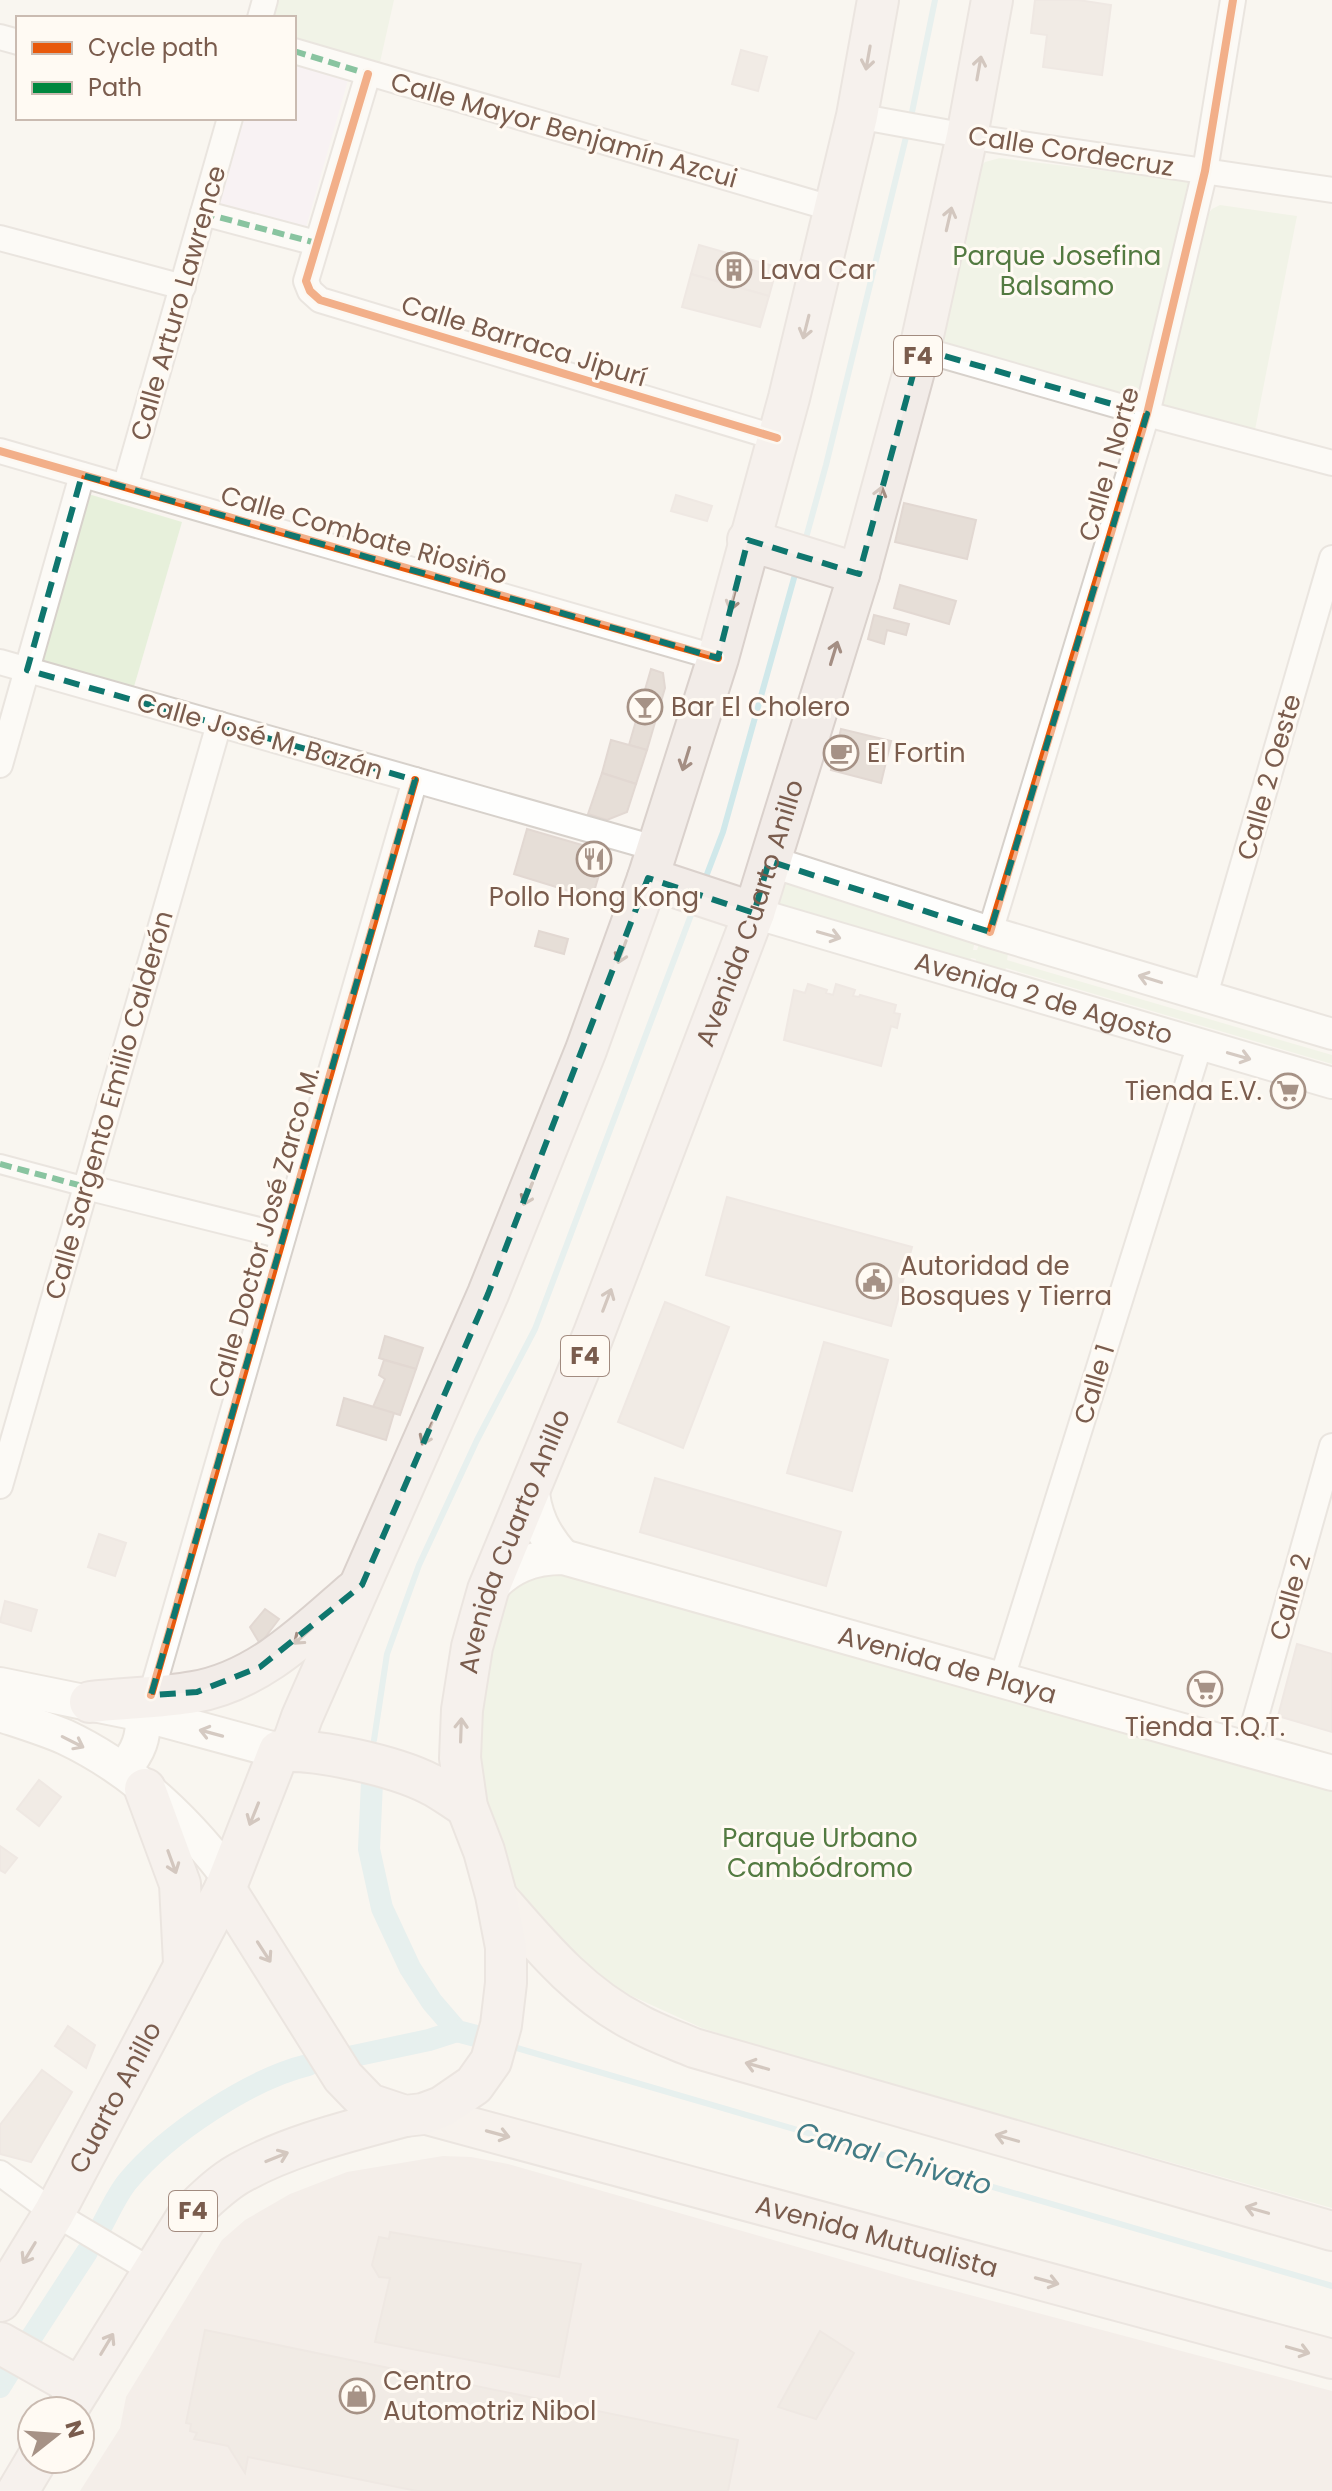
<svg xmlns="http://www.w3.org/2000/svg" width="1332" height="2491" font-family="Poppins,sans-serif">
  <rect width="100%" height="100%" fill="#f9f5f0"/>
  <path fill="#ede5e0" d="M443 2156 471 2157 508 2164 906 2278 1332 2391V2491H80L120 2428 126 2397 222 2240 245 2220 290 2194 347 2172Z"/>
  <path fill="#f6eef6" d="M294 57 350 73 305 231 218 206 243 118H294Z"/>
  <g fill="#e7f0db">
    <path d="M275 0H394L378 71 294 43V18H269Z"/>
    <path d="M1000 158 1190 181 1138 402 931 344 973 174 985 162Z"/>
    <path d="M1220 205 1297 216 1254 435 1164 409 1159 398 1205 217 1212 209Z"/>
    <path d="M85 493 182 522 133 690 36 660Z"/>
    <path d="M780 878 976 937 973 950H977L980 941 1009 948 1007 960 1332 1055V1064L1006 968 1004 974 974 967 976 959 971 958 969 966 771 908Z"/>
    <path d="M534 1572H560L858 1654 1332 1790V2208L758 2046 702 2028 590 1977 550 1933 511 1879 487 1811 476 1755 494 1606 514 1583Z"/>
  </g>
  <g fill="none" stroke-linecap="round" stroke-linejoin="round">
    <g stroke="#d0e8ea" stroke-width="6">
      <path d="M910 122 935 0"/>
      <path d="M804 545 826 465 907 133"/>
      <path d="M704 882 723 832 796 571"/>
      <path d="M374 1740 387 1654 419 1565 477 1440 535 1329 694 907"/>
      <path d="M457 2031 484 2039"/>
      <path d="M510 2046 1332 2286"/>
    </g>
    <g stroke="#d0e8ea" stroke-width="22">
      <path d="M372 1782 369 1849 382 1908 410 1968 432 2002 457 2031 476 2036"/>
      <path d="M349 2057 429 2040 457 2031"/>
      <path d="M100 2229C109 2213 117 2194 128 2181 167 2134 250 2079 308 2065"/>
      <path d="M31 2338 87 2252"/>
      <path d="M0 2387 13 2366"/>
    </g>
  </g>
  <g fill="#e6ded7" stroke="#e2d8d2" stroke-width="2">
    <path d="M1035 0H1078L1111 5 1102 75 1043 67 1047 35 1031 33Z"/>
    <path d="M741 50 767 57 758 91 732 84Z"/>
    <path d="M699 245 777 267 769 296 691 274Z"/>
    <path d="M691 274 769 296 760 327 682 307Z"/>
    <path d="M676 495 712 506 707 521 671 511Z"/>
    <path d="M904 503 976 520 967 559 895 542Z"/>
    <path d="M900 585 956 601 949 624 894 608Z"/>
    <path d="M874 615 909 624 906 635 887 630 884 644 868 639Z"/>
    <path d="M651 669 663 673 665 688 647 750 629 745Z"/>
    <path d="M841 729 891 741 881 783 831 770Z"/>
    <path d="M611 740 647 750 636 784 602 773Z"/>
    <path d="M602 773 636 784 627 812 607 820 588 814Z"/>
    <path d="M527 829 606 852 592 898 514 874Z"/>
    <path d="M539 931 568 939 564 954 535 946Z"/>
    <path d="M808 984 827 990 826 993 833 995 836 984 855 990 853 996 859 997 860 995 896 1005 894 1013 900 1014 897 1028 891 1026 881 1066 784 1040 794 990 805 993Z"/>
    <path d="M727 1197 912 1247 891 1326 706 1275Z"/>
    <path d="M665 1302 729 1327 683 1448 618 1422Z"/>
    <path d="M385 1336 423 1348 416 1369 379 1358Z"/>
    <path d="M824 1342 888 1360 852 1491 787 1473Z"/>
    <path d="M384 1360 416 1369 400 1415 373 1407 385 1379 379 1375Z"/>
    <path d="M344 1398 394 1413 386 1440 337 1425Z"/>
    <path d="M655 1478 841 1532 826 1586 640 1532Z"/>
    <path d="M99 1534 126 1543 115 1576 88 1567Z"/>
    <path d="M5 1601 37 1610 31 1631 0 1622Z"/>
    <path d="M265 1609 279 1619 260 1644 250 1627Z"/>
    <path d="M1297 1644 1332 1654V1732L1278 1716Z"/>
    <path d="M39 1780 61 1797 39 1826 17 1809Z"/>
    <path d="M0 1846 17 1858 5 1873 0 1870Z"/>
    <path d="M68 2026 95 2045 86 2068 55 2046Z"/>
    <path d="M42 2070 72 2092 31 2162 0 2154V2125Z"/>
    <path d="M390 2232 581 2264 559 2377 375 2342 390 2278 379 2277 372 2265 379 2237 389 2239Z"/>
    <path d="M205 2330 738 2440 728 2491H417L248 2457 245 2473 228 2446 194 2439 197 2433 190 2431 191 2424 186 2423Z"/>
    <path d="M820 2331 854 2353 816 2419 778 2407Z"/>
  </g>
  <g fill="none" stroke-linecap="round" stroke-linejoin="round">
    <g stroke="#d7d1cb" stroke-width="22">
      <path id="pedestrian" d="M0 1164 86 1187"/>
    </g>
    <g stroke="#d7d1cb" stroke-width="28">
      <g id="minor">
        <path d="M260 18 265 0"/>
        <path d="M0 37 18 42"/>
        <path d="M294 51 834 209"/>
        <path d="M368 74 306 281 310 291 320 300 777 438"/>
        <path d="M857 116 967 136 1332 190"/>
        <path d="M203 213 316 243"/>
        <path d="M0 238 183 287"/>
        <path d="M920 349 1147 414 1332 463"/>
        <path d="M0 451 718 658"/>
        <path d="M125 487 230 118"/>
        <path d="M0 662 658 849"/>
        <path d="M0 765 82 475"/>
        <path d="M990 932 1147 414 1205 171 1233 0"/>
        <path d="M1205 995 1332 558"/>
        <path d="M86 1187 283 1236"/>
        <path d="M0 1486 219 724"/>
        <path d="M1002 1678 1200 1044"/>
        <path d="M151 1695 415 780"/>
        <path d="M1247 1748 1332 1446"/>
        <path d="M0 2173 54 2213 152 2271"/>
      </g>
    </g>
    <g stroke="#d7d1cb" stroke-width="34">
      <g id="tertiary">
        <path d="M769 861 990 932 1332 1034"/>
        <path id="s1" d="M754 913 1332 1083"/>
      </g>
    </g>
    <g stroke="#d9d2cb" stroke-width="38">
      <g id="secondary">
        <path d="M531 1484C533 1514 543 1535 563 1557"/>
        <path id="s2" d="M488 1590C509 1566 532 1557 563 1557L1332 1773"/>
        <path d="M0 1685 143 1714 279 1751"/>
        <path d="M0 1714C21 1721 44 1728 65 1737 131 1768 185 1819 229 1877"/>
        <path d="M123 1769C139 1752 144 1737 143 1714"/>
      </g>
    </g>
    <g stroke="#dad1cc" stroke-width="42">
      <g id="primary">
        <path d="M496 1895C538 1943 579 1994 637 2023 655 2033 675 2040 694 2048L1332 2231"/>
        <path id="s3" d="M423 2114 1332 2359"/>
      </g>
    </g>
    <g stroke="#dad1cc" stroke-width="44">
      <g id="trunk">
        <path d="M748 540 859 574"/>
        <path d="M648 878 754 913"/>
        <path d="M90 1702C124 1698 161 1698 194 1692 258 1681 306 1633 353 1592"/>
        <path d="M290 1751 302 1717 488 1294 586 1050 648 878 718 658 789 398 857 116 878 0"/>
        <path d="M145 1789 180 1884 184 1963"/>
        <path id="s4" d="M225 1889 343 2077 369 2104 405 2116 423 2114 442 2107 474 2085 491 2061 501 2025 506 1983V1947L496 1895 484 1851 467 1807 460 1758 462 1710 472 1647 488 1590 593 1336 754 913 859 574 920 349 967 136 992 0"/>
        <path id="s5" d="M0 2301 54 2213 225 1889 279 1751C319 1749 395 1766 430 1784 443 1790 455 1800 467 1807"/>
        <path d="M0 2343 80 2388"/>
        <path d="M66 2411 187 2217C203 2202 220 2184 240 2173 290 2145 350 2131 405 2116"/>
        <path d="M18 2491 37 2459"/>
      </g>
    </g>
    <use href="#pedestrian" stroke="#fefefd" stroke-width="18"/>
    <use href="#minor" stroke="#fefefd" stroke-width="24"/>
    <use href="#tertiary" stroke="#fefefd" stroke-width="30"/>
    <use href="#secondary" stroke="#fefefd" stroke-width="34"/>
    <use href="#primary" stroke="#f3eee8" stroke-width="38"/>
    <use href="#trunk" stroke="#f2ece8" stroke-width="40"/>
    <g stroke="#00873e" stroke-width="6" stroke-dasharray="12 6" stroke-linecap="butt">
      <path d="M294 51 368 74"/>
      <path d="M203 213 316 243"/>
      <path d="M0 1164 86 1187"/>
    </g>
    <g stroke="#fffaf3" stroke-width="13">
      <g id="cycleway">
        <path d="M368 74 306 281 310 291 320 300 777 438"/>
        <path d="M0 451 718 658"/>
        <path d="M990 932 1147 414 1205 171 1233 0"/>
        <path d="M151 1695 415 780"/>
      </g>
    </g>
    <use href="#cycleway" stroke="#e8590c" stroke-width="8"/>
  </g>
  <defs><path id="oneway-shaft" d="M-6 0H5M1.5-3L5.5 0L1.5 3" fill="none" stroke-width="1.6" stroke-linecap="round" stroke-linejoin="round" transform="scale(2)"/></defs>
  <g stroke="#a48e83">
    <use href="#oneway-shaft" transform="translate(868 58) rotate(100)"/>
    <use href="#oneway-shaft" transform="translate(979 68) rotate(-80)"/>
    <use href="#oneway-shaft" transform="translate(949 219) rotate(-77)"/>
    <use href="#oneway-shaft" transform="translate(806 327) rotate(104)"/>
    <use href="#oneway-shaft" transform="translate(879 498) rotate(-75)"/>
    <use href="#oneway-shaft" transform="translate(733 599) rotate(105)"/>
    <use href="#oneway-shaft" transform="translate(834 653) rotate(-73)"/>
    <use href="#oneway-shaft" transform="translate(686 759) rotate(107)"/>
    <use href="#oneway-shaft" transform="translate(622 952) rotate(110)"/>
    <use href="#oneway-shaft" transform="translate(528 1194) rotate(112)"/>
    <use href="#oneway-shaft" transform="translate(607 1300) rotate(-69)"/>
    <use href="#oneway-shaft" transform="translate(427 1434) rotate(114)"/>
    <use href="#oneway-shaft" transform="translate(303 1636) rotate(139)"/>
    <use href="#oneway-shaft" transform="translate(461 1730) rotate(-88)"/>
    <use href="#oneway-shaft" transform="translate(254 1814) rotate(112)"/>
    <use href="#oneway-shaft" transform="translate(172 1862) rotate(70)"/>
    <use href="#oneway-shaft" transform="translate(264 1952) rotate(57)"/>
    <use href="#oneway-shaft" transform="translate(277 2157) rotate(-22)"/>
    <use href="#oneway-shaft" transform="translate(29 2253) rotate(121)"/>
    <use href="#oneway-shaft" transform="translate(107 2344) rotate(-59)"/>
  </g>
  <g stroke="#a8958b">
    <use href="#oneway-shaft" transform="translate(829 935) rotate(16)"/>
    <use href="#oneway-shaft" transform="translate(1150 979) rotate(-163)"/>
    <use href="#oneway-shaft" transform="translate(1239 1056) rotate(16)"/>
    <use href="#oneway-shaft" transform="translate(211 1733) rotate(-165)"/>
    <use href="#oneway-shaft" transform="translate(73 1742) rotate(27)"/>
  </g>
  <g stroke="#a48f83">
    <use href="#oneway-shaft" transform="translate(757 2066) rotate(-164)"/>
    <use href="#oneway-shaft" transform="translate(498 2134) rotate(15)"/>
    <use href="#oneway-shaft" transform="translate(1007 2138) rotate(-164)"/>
    <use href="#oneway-shaft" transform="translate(1257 2210) rotate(-164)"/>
    <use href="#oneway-shaft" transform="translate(1047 2281) rotate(15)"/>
    <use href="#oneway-shaft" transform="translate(1298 2350) rotate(16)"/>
  </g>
  <path d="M0 0H1332V2491H0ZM920 349 1147 414 990 932 769 861 754 913 648 878 488 1294 362 1585 260 1667 197 1692 151 1695 415 780 27 670 82 475 718 658 748 540 859 574Z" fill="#f9f5f0" fill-opacity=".55" fill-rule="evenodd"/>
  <path fill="none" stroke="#0f766e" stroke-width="6" stroke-dasharray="16 10" stroke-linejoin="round" d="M920 349 1147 414 990 932 769 861 754 913 648 878 488 1294 362 1585 260 1667 197 1692 151 1695 415 780 27 670 82 475 718 658 748 540 859 574Z"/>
  <defs>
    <g id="building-ring" transform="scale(1.8)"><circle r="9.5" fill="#fffaf3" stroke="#a69286" stroke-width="1.5"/><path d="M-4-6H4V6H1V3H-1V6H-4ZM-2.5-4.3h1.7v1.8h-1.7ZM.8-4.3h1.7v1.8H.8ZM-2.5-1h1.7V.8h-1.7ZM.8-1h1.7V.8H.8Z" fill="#a69286"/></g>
    <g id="bar-ring" transform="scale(1.8)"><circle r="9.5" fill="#fffaf3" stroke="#a69286" stroke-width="1.5"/><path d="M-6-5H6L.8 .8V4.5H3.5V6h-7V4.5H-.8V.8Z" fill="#a69286"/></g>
    <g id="cafe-ring" transform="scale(1.8)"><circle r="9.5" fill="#fffaf3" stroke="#a69286" stroke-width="1.5"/><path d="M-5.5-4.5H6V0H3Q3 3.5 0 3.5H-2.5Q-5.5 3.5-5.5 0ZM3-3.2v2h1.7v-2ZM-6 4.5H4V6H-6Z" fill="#a69286"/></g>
    <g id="restaurant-ring" transform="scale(1.8)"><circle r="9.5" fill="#fffaf3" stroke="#a69286" stroke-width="1.5"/><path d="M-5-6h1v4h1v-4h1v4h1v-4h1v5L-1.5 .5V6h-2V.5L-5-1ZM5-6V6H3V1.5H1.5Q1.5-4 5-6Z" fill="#a69286"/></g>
    <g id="supermarket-ring" transform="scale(1.8)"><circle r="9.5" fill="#fffaf3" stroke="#a69286" stroke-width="1.5"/><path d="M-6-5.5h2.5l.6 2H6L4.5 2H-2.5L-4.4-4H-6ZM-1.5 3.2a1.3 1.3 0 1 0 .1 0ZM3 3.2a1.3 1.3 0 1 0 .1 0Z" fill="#a69286"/></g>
    <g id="civic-ring" transform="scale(1.8)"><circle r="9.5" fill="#fffaf3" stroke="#a69286" stroke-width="1.5"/><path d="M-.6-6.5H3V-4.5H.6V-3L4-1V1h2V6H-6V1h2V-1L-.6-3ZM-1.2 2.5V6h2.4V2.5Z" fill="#a69286"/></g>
    <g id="shop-ring" transform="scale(1.8)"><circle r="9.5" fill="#fffaf3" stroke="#a69286" stroke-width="1.5"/><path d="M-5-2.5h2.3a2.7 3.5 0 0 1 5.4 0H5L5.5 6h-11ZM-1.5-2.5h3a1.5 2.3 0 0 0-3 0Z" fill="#a69286"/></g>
  </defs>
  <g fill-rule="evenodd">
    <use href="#building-ring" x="734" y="270"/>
    <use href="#bar-ring" x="645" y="707"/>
    <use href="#cafe-ring" x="841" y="753"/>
    <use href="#restaurant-ring" x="594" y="859"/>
    <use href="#supermarket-ring" x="1288" y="1091"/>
    <use href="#civic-ring" x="874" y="1281"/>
    <use href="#supermarket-ring" x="1205" y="1689"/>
    <use href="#shop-ring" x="357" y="2396"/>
  </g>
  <g text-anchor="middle" stroke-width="6" stroke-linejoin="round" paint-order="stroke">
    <g fill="#fffaf3" stroke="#a28b7f" stroke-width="2">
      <rect x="894" y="336" width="48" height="40" rx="6"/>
      <rect x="561" y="1336" width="48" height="40" rx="6"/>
      <rect x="169" y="2191" width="48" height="40" rx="6"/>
    </g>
    <g font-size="24" font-weight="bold" fill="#7a5c4d">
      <text x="918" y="364">F4</text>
      <text x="585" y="1364">F4</text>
      <text x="193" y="2219">F4</text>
    </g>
    <g font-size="26" fill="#7a5c4d" stroke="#fffaf3">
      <text transform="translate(564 130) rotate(16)" y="9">Calle Mayor Benjamín Azcui</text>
      <text transform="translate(1071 151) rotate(9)" y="9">Calle Cordecruz</text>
      <text transform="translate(178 303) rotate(-74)" y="9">Calle Arturo Lawrence</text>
      <text transform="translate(524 341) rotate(17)" y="9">Calle Barraca Jipurí</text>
      <text transform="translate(1109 464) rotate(-74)" y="9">Calle 1 Norte</text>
      <text transform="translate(364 535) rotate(16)" y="9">Calle Combate Riosiño</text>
      <text transform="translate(260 736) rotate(16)" y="9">Calle José M. Bazán</text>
      <text transform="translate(1269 777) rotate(-74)" y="9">Calle 2 Oeste</text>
      <text dy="9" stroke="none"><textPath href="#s4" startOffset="1612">Avenida Cuarto Anillo</textPath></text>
      <text dy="9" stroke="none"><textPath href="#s1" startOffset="302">Avenida 2 de Agosto</textPath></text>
      <text transform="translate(109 1105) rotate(-74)" y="9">Calle Sargento Emilio Calderón</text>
      <text transform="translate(264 1232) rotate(-74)" y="9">Calle Doctor José Zarco M.</text>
      <text transform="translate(1094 1384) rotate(-73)" y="9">Calle 1</text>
      <text dy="9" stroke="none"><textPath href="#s4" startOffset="940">Avenida Cuarto Anillo</textPath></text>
      <text transform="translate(1290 1597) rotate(-74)" y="9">Calle 2</text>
      <text dy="9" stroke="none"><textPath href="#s2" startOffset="484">Avenida de Playa</textPath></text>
      <text dy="9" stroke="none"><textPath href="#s5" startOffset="234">Cuarto Anillo</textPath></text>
      <text dy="9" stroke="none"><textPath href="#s3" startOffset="470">Avenida Mutualista</textPath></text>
    </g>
    <g font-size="26" fill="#537a41" stroke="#fffaf3">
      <text x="1057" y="265">Parque Josefina<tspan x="1057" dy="30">Balsamo</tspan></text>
      <text x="820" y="1847">Parque Urbano<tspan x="820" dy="30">Cambódromo</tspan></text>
    </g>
    <g font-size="26" fill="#7a5c4d" stroke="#fffaf3" text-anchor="start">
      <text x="760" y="279">Lava Car</text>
      <text x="671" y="716">Bar El Cholero</text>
      <text x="867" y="762">El Fortin</text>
      <text x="594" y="906" text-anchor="middle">Pollo Hong Kong</text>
      <text x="1262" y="1100" text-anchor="end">Tienda E.V.</text>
      <text x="900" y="1275">Autoridad de<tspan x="900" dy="30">Bosques y Tierra</tspan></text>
      <text x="1205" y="1736" text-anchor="middle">Tienda T.Q.T.</text>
      <text x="383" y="2390">Centro<tspan x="383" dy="30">Automotriz Nibol</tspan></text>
    </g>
    <g font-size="28" font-style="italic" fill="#437c86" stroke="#fffaf3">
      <text transform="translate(894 2158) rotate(16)" y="10">Canal Chivato</text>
    </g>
  </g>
  <rect x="16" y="16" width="280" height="104" fill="#fffaf3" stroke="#cabbb1" stroke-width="2"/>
  <rect x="32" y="42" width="40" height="12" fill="#e8590c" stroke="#cabbb1" stroke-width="2"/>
  <text x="88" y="56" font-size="24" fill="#7a5c4d">Cycle path</text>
  <rect x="32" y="82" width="40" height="12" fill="#00873e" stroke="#cabbb1" stroke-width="2"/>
  <text x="88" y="96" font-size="24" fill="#7a5c4d">Path</text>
  <g transform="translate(56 2435) rotate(73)"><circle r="38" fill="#fffaf3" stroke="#cabbb1" stroke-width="2"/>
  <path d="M0-6L14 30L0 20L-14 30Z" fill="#a69286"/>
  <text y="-12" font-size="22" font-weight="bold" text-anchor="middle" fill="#7a5c4d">N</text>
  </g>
</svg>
